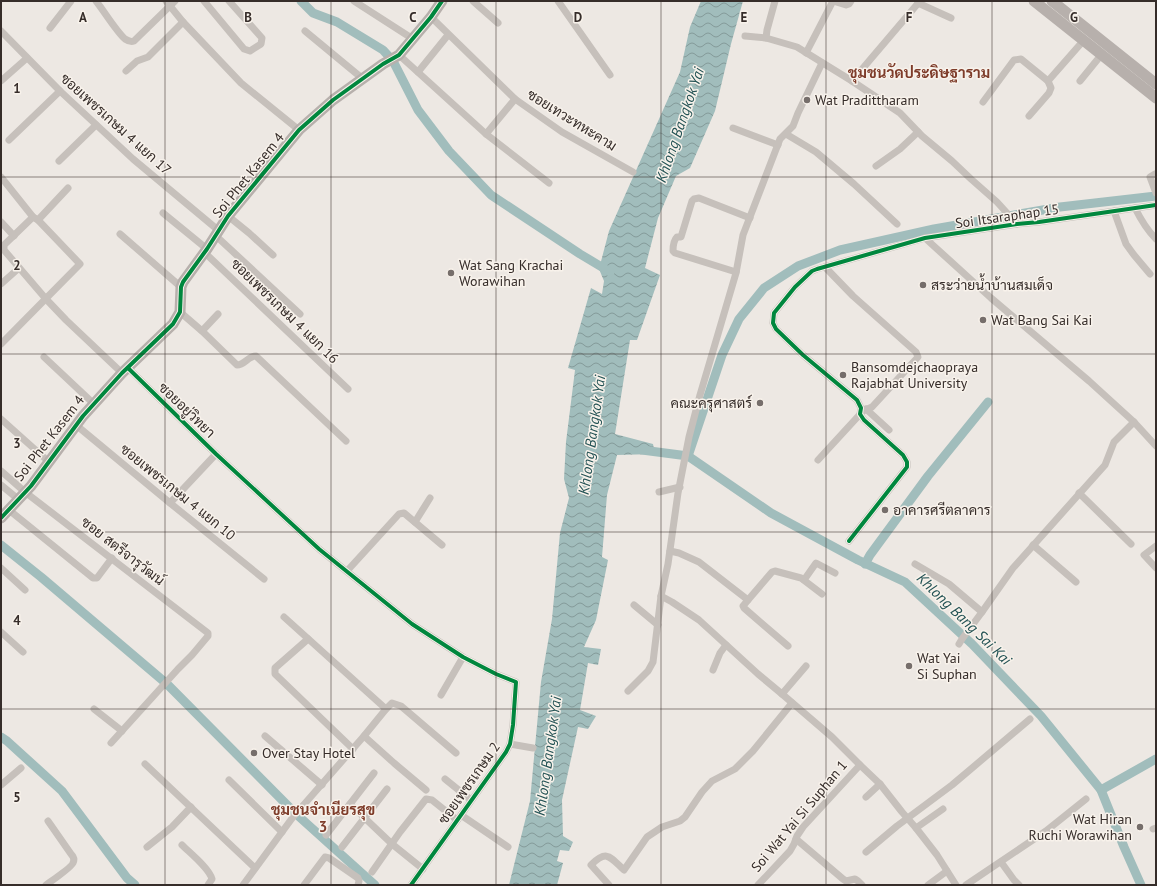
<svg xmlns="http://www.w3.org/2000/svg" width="1157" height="886" font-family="'PT Sans',Sarabun,sans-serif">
  <defs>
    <pattern id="water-waves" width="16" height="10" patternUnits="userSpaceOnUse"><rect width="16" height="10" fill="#a1bdbc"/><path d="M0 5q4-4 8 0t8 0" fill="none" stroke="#849a99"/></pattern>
  </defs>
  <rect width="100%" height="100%" fill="#ede8e3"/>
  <path fill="url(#water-waves)" d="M701 1H743L731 44 715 111 690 168 676 176 658 218 645 268 660 275 637 340H630L615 434 653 444 655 454 617 455 607 495 602 557 608 560 596 620 584 647 601 649 598 665 588 663 580 710 596 716 588 729 578 727 562 800 563 836 573 842 569 851 560 850 557 861 563 863 557 885H509L530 801 541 682 552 619 560 533 569 498 564 479 566 442 575 370 568 368 591 288 602 294 604 281 599 269 609 231 680 72 690 27Z"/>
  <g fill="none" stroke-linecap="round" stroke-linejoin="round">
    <g stroke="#a1bdbc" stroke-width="9">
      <path d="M301 1 313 13 337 22 383 50 393 61 418 110 449 151 491 195 580 254 610 272"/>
      <path d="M642 450 688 456 771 513 858 560 905 582 972 644 1041 716 1101 790 1124 847 1141 885"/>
      <path d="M688 456 722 355 739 319 764 288 798 266 840 250 934 229 1060 207 1156 196"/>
      <path d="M1 545 41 577 167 684 295 813 375 885"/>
      <path d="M865 564 870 555 928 476 988 402"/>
      <path d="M1 737 7 741 62 791 127 878 135 885"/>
      <path d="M1101 790 1156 759"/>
    </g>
    <g stroke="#c6c0bb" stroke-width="7">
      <path d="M96 1C104 11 116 31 125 39 128 41 131 42 134 41L175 1"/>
      <path d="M166 1 183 22 241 83 299 130"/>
      <path d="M204 1 244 49 250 51 261 44 262 38 229 1"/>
      <path d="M354 1 413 39"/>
      <path d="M473 1 498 23"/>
      <path d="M558 1 610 75"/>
      <path d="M833 1 846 5 849 4 851 1"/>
      <path d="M918 3 951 18"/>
      <path d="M431 17 515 99 562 132 633 172"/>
      <path d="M50 28 71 1"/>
      <path d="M1 31 60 91 133 159 218 230"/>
      <path d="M305 31 363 79"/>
      <path d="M745 36 766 38 797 47 852 81 900 113 922 136 952 161 971 179 997 202 1017 224"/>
      <path d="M766 38 767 30 775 1"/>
      <path d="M806 53 833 1"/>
      <path d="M399 55 486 134 549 183"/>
      <path d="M126 71 137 61 148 57 183 22"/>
      <path d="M418 72 448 35"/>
      <path d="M1 81 27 58"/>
      <path d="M852 81 920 1"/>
      <path d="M1048 81 1084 40"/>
      <path d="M1080 81 1102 54"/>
      <path d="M983 102 1014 60 1021 59 1048 81 1051 88 1049 93 1029 116"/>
      <path d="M733 128 778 145"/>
      <path d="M486 134 515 99"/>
      <path d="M786 134 816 152 854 184 897 224"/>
      <path d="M9 140 60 91"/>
      <path d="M59 161 96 125"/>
      <path d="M876 166 900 149 918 132"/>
      <path d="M1155 174 1150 177 1156 193"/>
      <path d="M1 177 33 217 38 220 80 264 1 344"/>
      <path d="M1135 208C1141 220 1147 230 1156 239"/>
      <path d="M1114 211 1126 244 1134 255 1150 274"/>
      <path d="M163 213 207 249"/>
      <path d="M228 216 249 233 273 255"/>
      <path d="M33 217 4 245V250L46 299 66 320 122 373"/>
      <path d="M38 220 68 188"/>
      <path d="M1 222 14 236"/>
      <path d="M120 234 181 287"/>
      <path d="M215 235 300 314"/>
      <path d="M925 238 991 298 1089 381 1134 422 1156 446"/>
      <path d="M204 252 348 389"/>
      <path d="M736 272 675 253 673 251C673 247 674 240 677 237H681L692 201 694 199 699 198 750 218"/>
      <path d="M1 284 19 268"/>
      <path d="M180 312 202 331 237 365C245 365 248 356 256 356L346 441"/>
      <path d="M202 331 218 314"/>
      <path d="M44 357 94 404"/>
      <path d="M128 368 216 454 319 549 412 624 463 657 496 674 516 682 513 725 510 744 506 752 411 885"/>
      <path d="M866 409 889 430"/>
      <path d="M1 419 49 462"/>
      <path d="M76 425 170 503 264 579"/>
      <path d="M818 460 863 411 872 407 918 357 916 352 853 296 825 267"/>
      <path d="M1 471 25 492 208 633V636L192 655 178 669 111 743"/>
      <path d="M1 485 18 499"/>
      <path d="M659 492 680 487"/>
      <path d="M1079 493 1131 544"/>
      <path d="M170 503 216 454"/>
      <path d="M9 510 93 578H97L112 558"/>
      <path d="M415 522 430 498"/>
      <path d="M849 541 907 467V462L903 455 864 420 860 414 861 408 857 400 803 355 776 329 773 323 774 313 795 287 812 271 817 269 925 238 1017 224 1039 222 1156 205"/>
      <path d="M1033 545 1076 582"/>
      <path d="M1156 546 1144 555 1156 568"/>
      <path d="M670 551 679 553 699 562 748 600 743 606 744 608 788 646"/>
      <path d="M915 564 949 584 982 612"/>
      <path d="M1 568 25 590"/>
      <path d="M347 571 399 514 404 513 442 545"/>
      <path d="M804 580 816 563 835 573"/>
      <path d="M661 596 672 602 699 620 758 674 782 694 832 737 860 765 880 784 902 812 916 828 937 855 956 885"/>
      <path d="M748 600 772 572 775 571 801 578 822 594"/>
      <path d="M634 605 658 625"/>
      <path d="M284 617 386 709"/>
      <path d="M1 632 23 652"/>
      <path d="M308 639 275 668V674L353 749"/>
      <path d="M959 644 962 639 982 612 1013 568 1105 465 1114 442 1134 422"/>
      <path d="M713 670 720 653 726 645"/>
      <path d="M628 691 648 671 653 662 661 596 668 564 678 493 689 437 700 395 736 273 743 235 780 139 793 126 798 113 822 63"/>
      <path d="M782 694 806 666"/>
      <path d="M441 695 463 657"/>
      <path d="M94 709 122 731"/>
      <path d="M265 736 322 785"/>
      <path d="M364 736 394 763 426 790"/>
      <path d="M510 744 533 748"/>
      <path d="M145 764 255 868"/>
      <path d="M445 779 471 800"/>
      <path d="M229 780 282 832"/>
      <path d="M1 785 21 768"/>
      <path d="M866 797 880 784"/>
      <path d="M350 804 392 844 423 869"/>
      <path d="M461 815 508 847"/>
      <path d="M916 828 943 809"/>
      <path d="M1153 829 1156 828"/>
      <path d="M326 835 374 773"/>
      <path d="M796 839 843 879 846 881 855 879 858 881 862 885"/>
      <path d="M182 845C190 853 209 868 212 879L208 885"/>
      <path d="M147 847 172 827 191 807"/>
      <path d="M342 847 387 789"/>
      <path d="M866 852 897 826 952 785 1030 719"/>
      <path d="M1001 862 1014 880 1019 885"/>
      <path d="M372 872 400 832 426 799 432 800 457 820"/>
      <path d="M46 885C50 882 72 867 73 863 75 859 73 856 71 854L48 821"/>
      <path d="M243 885 293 817 364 736 386 709 392 703 401 706 456 753"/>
      <path d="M304 885 325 857 329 858 358 878 359 881 358 885"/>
      <path d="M609 885 591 865C607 849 610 857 624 870L647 837 662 827 680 821 685 817 702 792 712 781 735 769 753 751 792 703"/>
      <path d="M758 885 790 851 794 844 797 836 803 827 860 765"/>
      <path d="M928 885 947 871"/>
      <path d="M966 885 1046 831 1086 799"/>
    </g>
    <g stroke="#b7b0ac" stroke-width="11">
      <path d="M1034 1 1156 98"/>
      <path d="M1052 1 1156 84"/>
      <path d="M1 518 31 486 83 416 122 373 173 324 180 312 181 287 183 282 207 249 228 216 299 130 333 100 383 64 399 55 431 17 442 1"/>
    </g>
    <g stroke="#f8f2eb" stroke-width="6">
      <g id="cycleway">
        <path d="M128 368 216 454 319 549 412 624 463 657 496 674 516 682 513 725 510 744 506 752 411 885"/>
        <path d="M1 518 31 486 83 416 122 373 173 324 180 312 181 287 183 282 207 249 228 216 299 130 333 100 383 64 399 55 431 17 442 1"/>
        <path d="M849 541 907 467V462L903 455 864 420 860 414 861 408 857 400 803 355 776 329 773 323 774 313 795 287 812 271 817 269 925 238 1017 224 1039 222 1156 205"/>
      </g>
    </g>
    <use href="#cycleway" stroke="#00873e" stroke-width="4"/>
  </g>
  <path fill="none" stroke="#362d2a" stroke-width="1" stroke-opacity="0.55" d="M165 1V885M331 1V885M496 1V885M661 1V885M826 1V885M992 1V885M1 177H1156M1 354H1156M1 532H1156M1 709H1156"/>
  <g fill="#766e6b" stroke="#f8f2eb" stroke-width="1.5">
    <circle cx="807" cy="100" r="4"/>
    <circle cx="451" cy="273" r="4"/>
    <circle cx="923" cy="285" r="4"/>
    <circle cx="983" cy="320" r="4"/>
    <circle cx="843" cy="375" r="4"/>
    <circle cx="760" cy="403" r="4"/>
    <circle cx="885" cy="510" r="4"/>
    <circle cx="909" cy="666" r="4"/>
    <circle cx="254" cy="753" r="4"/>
    <circle cx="1140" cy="827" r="4"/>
  </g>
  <g text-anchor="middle" stroke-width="3" stroke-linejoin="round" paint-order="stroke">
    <g font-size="14" fill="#362d2a" stroke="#f8f2eb" text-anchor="start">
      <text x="815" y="105">Wat Pradittharam</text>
      <text x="459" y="270">Wat Sang Krachai<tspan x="459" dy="16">Worawihan</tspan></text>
      <text x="931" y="290">สระว่ายน้ำบ้านสมเด็จ</text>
      <text x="991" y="325">Wat Bang Sai Kai</text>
      <text x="851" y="372">Bansomdejchaopraya<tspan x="851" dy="16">Rajabhat University</tspan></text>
      <text x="752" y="408" text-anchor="end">คณะครุศาสตร์</text>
      <text x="893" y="515">อาคารศรีตลาคาร</text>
      <text x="917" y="663">Wat Yai<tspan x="917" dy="16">Si Suphan</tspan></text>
      <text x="262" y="758">Over Stay Hotel</text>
      <text x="1132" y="824" text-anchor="end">Wat Hiran<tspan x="1132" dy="16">Ruchi Worawihan</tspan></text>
    </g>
    <g font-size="14" fill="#362d2a" stroke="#f8f2eb">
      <text transform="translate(572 120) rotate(32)" y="5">ซอยเทวะทหะคาม</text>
      <text transform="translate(116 124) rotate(42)" y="5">ซอยเพชรเกษม 4 แยก 17</text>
      <text transform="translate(248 175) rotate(-51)" y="5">Soi Phet Kasem 4</text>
      <text transform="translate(1007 216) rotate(-8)" y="5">Soi Itsaraphap 15</text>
      <text transform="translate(285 311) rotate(44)" y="5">ซอยเพชรเกษม 4 แยก 16</text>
      <text transform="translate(187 410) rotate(44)" y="5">ซอยอยู่วิทยา</text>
      <text transform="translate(49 438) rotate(-52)" y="5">Soi Phet Kasem 4</text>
      <text transform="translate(178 492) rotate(39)" y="5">ซอยเพชรเกษม 4 แยก 10</text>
      <text transform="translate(123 551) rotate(38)" y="5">ซอย สตรีจารุวัฒน์</text>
      <text transform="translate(469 783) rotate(-55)" y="5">ซอยเพชรเกษม 2</text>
      <text transform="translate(799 816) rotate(-50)" y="5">Soi Wat Yai Si Suphan 1</text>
    </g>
    <g font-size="15" font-weight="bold" fill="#7e3c2a" stroke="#f8f2eb">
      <text x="919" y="78">ชุมชนวัดประดิษฐาราม</text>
      <text x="323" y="815">ชุมชนจำเนียรสุข<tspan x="323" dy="17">3</tspan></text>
    </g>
    <g font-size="15" font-style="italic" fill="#235254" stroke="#f8f2eb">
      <text transform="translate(680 125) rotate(-71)" y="5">Khlong Bangkok Yai</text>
      <text transform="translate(592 435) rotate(-82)" y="5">Khlong Bangkok Yai</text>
      <text transform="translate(964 619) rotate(44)" y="5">Khlong Bang Sai Kai</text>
      <text transform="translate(548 756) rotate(-82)" y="5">Khlong Bangkok Yai</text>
    </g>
  </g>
  <g font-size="13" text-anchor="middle" font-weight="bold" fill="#362d2a" stroke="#f8f2eb" stroke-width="3" stroke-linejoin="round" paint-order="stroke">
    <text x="83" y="22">A</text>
    <text x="248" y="22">B</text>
    <text x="413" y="22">C</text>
    <text x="578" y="22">D</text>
    <text x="744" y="22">E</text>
    <text x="909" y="22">F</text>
    <text x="1074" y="22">G</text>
    <text x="17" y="93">1</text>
    <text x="17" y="270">2</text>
    <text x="17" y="448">3</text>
    <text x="17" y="625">4</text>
    <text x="17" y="802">5</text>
  </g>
  <rect width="1157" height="886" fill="none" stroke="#362d2a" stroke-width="4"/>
</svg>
